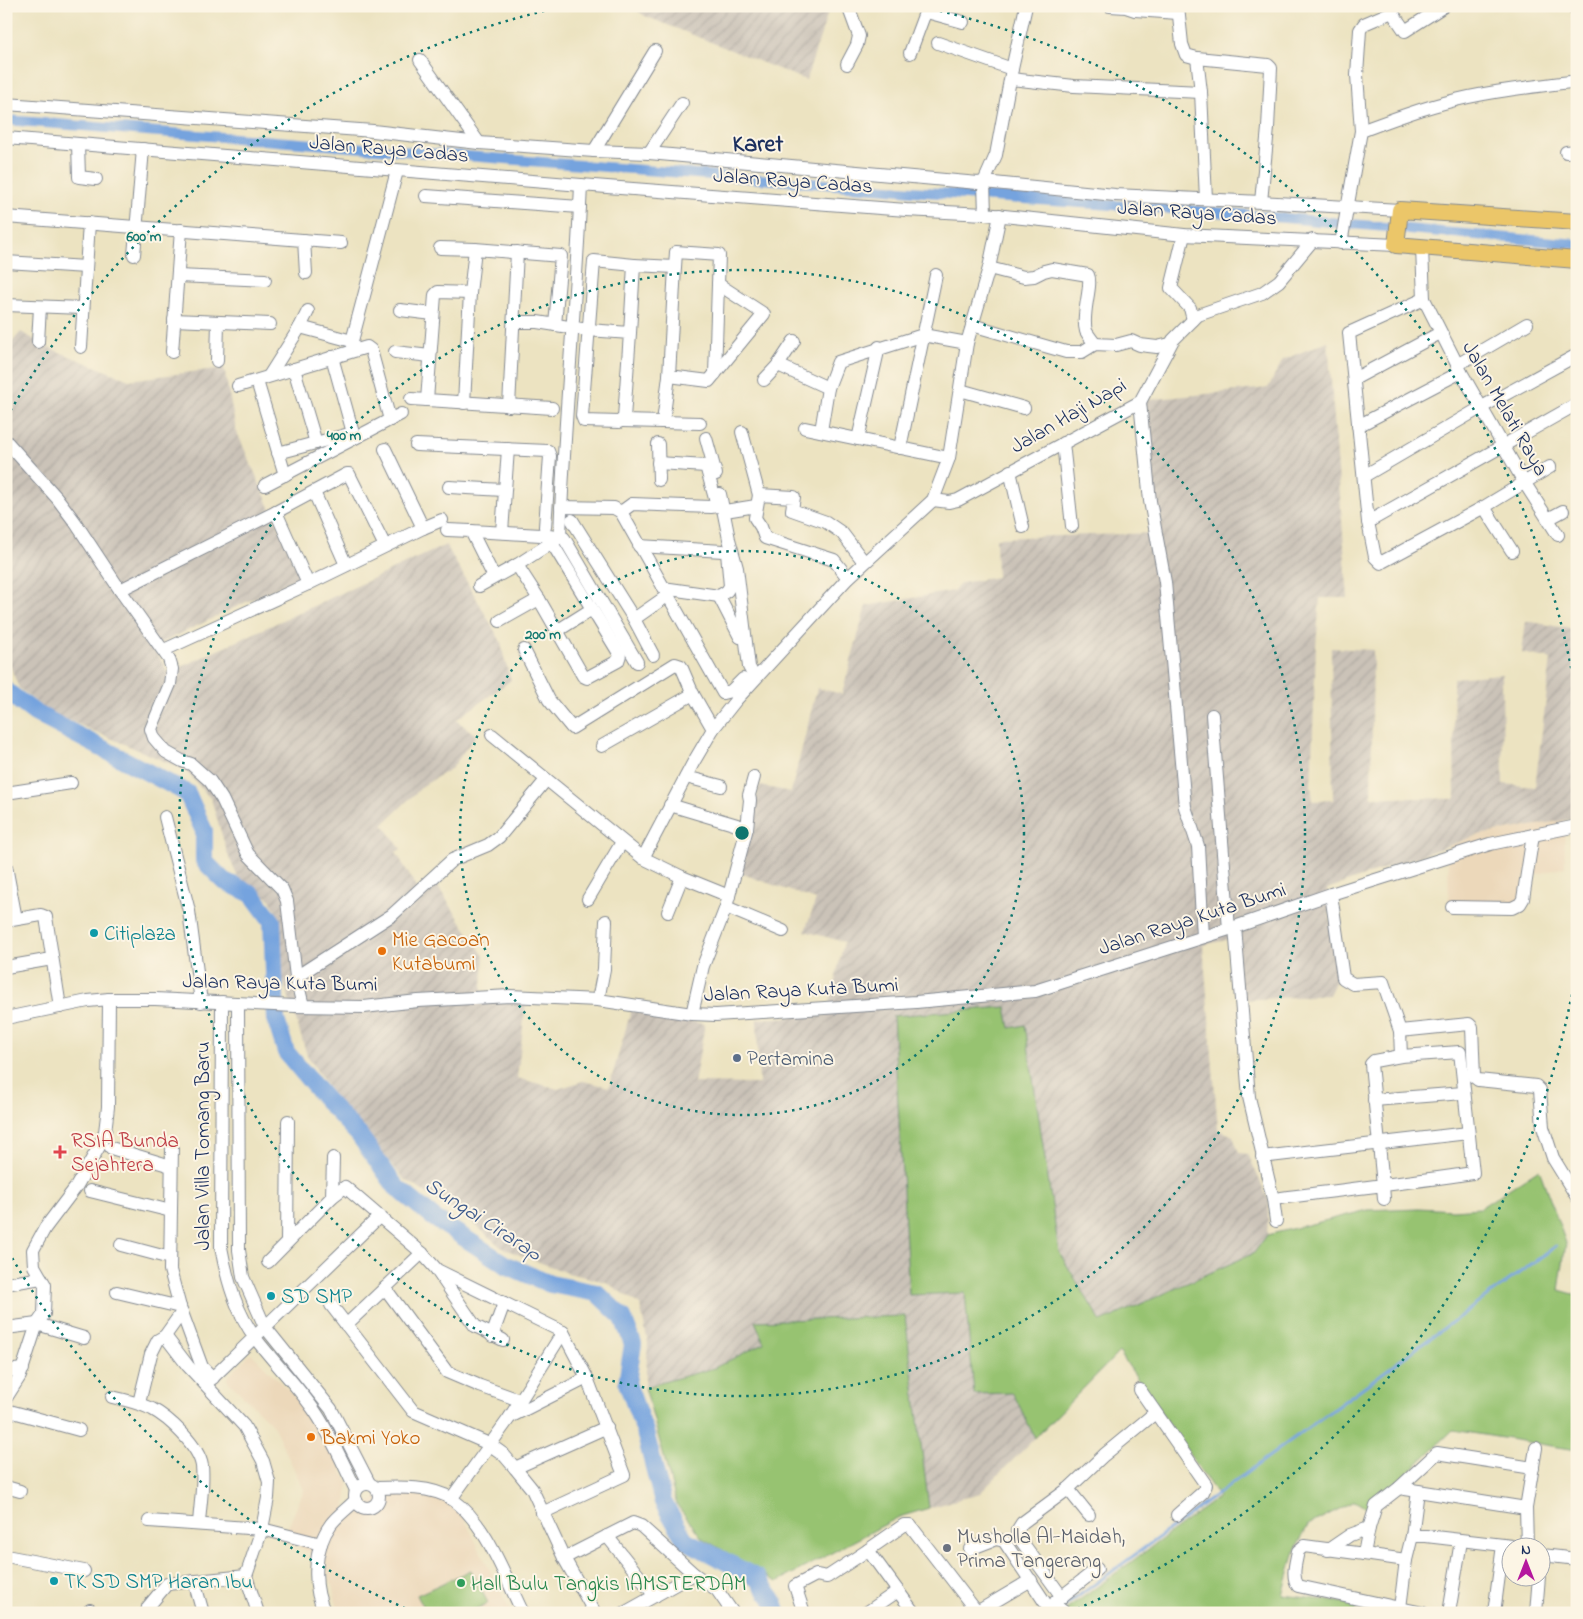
<svg xmlns="http://www.w3.org/2000/svg" width="1583" height="1619" font-family="'Indie Flower',sans-serif">
  <defs>
    <pattern id="industrial-furrows" width="10" height="10" patternUnits="userSpaceOnUse" patternTransform="scale(1.25)"><rect width="10" height="10" fill="#cbc3b8"/><path d="M-1 1l2-2M0 10L10 0M9 11l2-2" fill="none" stroke="#aea8a1"/></pattern>
  </defs>
  <rect width="100%" height="100%" fill="#fcf5e5"/>
  <filter id="ink" filterUnits="userSpaceOnUse"><feTurbulence type="fractalNoise" baseFrequency=".02" numOctaves="2"/><feDisplacementMap in="SourceGraphic" scale="10" xChannelSelector="R" yChannelSelector="G"/><feConvolveMatrix kernelMatrix="1 2 1 2 8 2 1 2 1" color-interpolation-filters="sRGB"/></filter>
  <filter id="wash" filterUnits="userSpaceOnUse"><feTurbulence type="fractalNoise" baseFrequency=".0096" numOctaves="4" result="noise"/><feDisplacementMap in="SourceGraphic" scale="20" xChannelSelector="R" yChannelSelector="G"/><feGaussianBlur stdDeviation="1.12" result="paint"/><feColorMatrix in="noise" values="0 0 0 0 0 0 0 0 0 0 0 0 0 0 0 0 0 1.4 0 .05"/><feComposite in="paint" operator="in"/></filter>
  <g filter="url(#wash)">
    <rect width="100%" height="100%" fill="#ece3c1"/>
    <g fill="#ecd8ba">
      <path d="M1564 820 1565 867 1524 878V913L1449 909 1448 846 1478 835Z"/>
      <path d="M251 1353 322 1424 348 1485 344 1519 394 1487 434 1493 463 1516 511 1613H339L326 1561 283 1539 304 1490 273 1425 226 1379Z"/>
    </g>
    <g fill="url(#industrial-furrows)">
      <path d="M631 6H830L806 80 645 16Z"/>
      <path d="M21 332 47 347 129 380 224 368 236 430 300 576 153 647 168 673 446 545 501 642 504 658 511 680 456 720 476 735 452 768 424 785 383 824 401 849 396 852 418 890 432 878 484 956 481 1002H526L517 1078 558 1089 583 1081 609 1087 631 1011 705 1024 694 1083 759 1084 757 1019 827 1015 844 942 805 931 816 900 737 872 760 786 791 792 817 688 842 694 866 606 953 591 961 583 997 577 996 538 1158 533 1145 400 1268 388 1283 360 1328 341 1348 598H1320L1316 646 1311 786 1313 801 1333 800 1331 648 1373 650 1371 797 1455 799 1453 678 1502 674 1503 784 1535 787 1551 659 1522 653 1526 621 1577 630V818L1478 835 1327 889 1336 980 1329 995 1241 1000 1235 938 1203 945 1218 1129 1233 1136 1239 1153 1248 1154 1269 1201 1267 1235 1255 1253 1101 1323 1059 1253 1025 1026 1010 1028 1006 1007 910 1295 965 1293 974 1393H1013L1035 1438 980 1493 929 1508 905 1316 756 1322 764 1343 714 1368 645 1387 648 1343 640 1305 606 1282 568 1273 502 1248 472 1222 404 1179 329 1089 307 1055 282 976 280 918 269 898 240 882 228 855 211 799 185 770 47 711 19 688 6 656V349Z"/>
    </g>
    <g fill="#97c371" stroke="#597968">
      <path d="M1006 1007 1010 1028 1025 1025 1059 1252 1101 1322 1254 1253 1267 1235 1368 1210 1418 1208 1453 1210 1480 1208 1539 1169 1566 1243 1559 1290 1577 1295V1450L1453 1430 1369 1510 1355 1501 1308 1525 1295 1551 1283 1595 1356 1604V1613H1062L1219 1497 1119 1352 1035 1438 1013 1393 974 1394 965 1293 909 1295 893 1016Z"/>
      <path d="M905 1316 929 1508 899 1517 777 1582 702 1538 677 1505 645 1387 714 1368 764 1343 755 1321Z"/>
      <path d="M471 1570 488 1603 468 1613H426L417 1595Z"/>
    </g>
    <g fill="none" stroke-linecap="round" stroke-linejoin="round">
      <path stroke="#75a3de" stroke-width="3" d="M1065 1606 1556 1246"/>
      <path stroke="#75a3de" stroke-width="10" d="M6 120 964 195 1228 213 1577 244"/>
      <path stroke="#75a3de" stroke-width="18" d="M6 691 35 713 187 793 204 831V861L224 881 252 894 272 921 276 1020 286 1052 326 1100 359 1135 396 1187 434 1218 506 1265 550 1284 597 1293 623 1318 633 1344 627 1383 645 1432 663 1502 685 1540 757 1578 772 1598 778 1613"/>
    </g>
  </g>
  <g filter="url(#ink)">
    <g fill="none" stroke-linecap="round" stroke-linejoin="round">
      <g stroke="#848990" stroke-width="14">
        <g id="minor">
          <path d="M926 6 927 12 963 22"/>
          <path d="M1110 6 1126 7 1135 10 1178 13"/>
          <path d="M1178 6 1182 44 1186 55 1197 58 1268 65 1271 68 1268 128 1261 202"/>
          <path d="M938 43 1012 69"/>
          <path d="M910 53 926 10"/>
          <path d="M1197 58 1201 92 1206 199"/>
          <path d="M420 60 479 143"/>
          <path d="M847 64 857 45 859 36 848 6"/>
          <path d="M1011 79 1074 86 1201 92"/>
          <path d="M6 104 373 131 479 143 594 151 649 153 978 183 984 182 1115 195 1261 202 1400 210"/>
          <path d="M1361 131C1388 121 1416 110 1444 103 1488 91 1532 87 1577 81"/>
          <path d="M6 138 581 185 906 210 985 214 1184 235 1396 245"/>
          <path d="M78 144 79 177 96 179"/>
          <path d="M594 151 655 51"/>
          <path d="M1566 152 1577 151"/>
          <path d="M649 153 682 103"/>
          <path d="M426 196 580 207"/>
          <path d="M985 214 984 182 996 155 1012 69 1026 6"/>
          <path d="M6 217 341 243"/>
          <path d="M1184 235 1171 288 1190 308 1193 320"/>
          <path d="M304 240 306 273"/>
          <path d="M1341 243 1361 131 1357 75 1360 30 1364 24 1392 12 1405 31 1444 6"/>
          <path d="M440 248 475 249"/>
          <path d="M1422 248 1424 299 1461 372 1524 482 1558 535"/>
          <path d="M134 255 143 149"/>
          <path d="M6 262 86 267"/>
          <path d="M634 265 675 267 669 376 663 422"/>
          <path d="M675 267 676 252 719 255 715 374"/>
          <path d="M989 268 1024 277 1034 276 1044 271 1052 269 1088 275C1093 285 1081 314 1086 331 1088 335 1092 340 1095 344"/>
          <path d="M178 276 265 280"/>
          <path d="M470 293 438 292 435 295 427 400 552 408"/>
          <path d="M1424 299 1349 333 1368 522 1375 557 1381 563 1382 562 1484 507 1550 467"/>
          <path d="M6 305 82 308"/>
          <path d="M400 310 433 314"/>
          <path d="M174 320 270 324"/>
          <path d="M515 322H537L588 330 630 333 634 265 594 261 582 416 584 421 619 422 624 418 630 333"/>
          <path d="M972 325 1066 352H1082L1095 344 1116 345 1131 341 1140 345 1157 347 1170 344"/>
          <path d="M300 327 308 311"/>
          <path d="M38 342 40 307"/>
          <path d="M81 347 89 223"/>
          <path d="M354 350 352 341 397 171"/>
          <path d="M172 352 181 230"/>
          <path d="M395 352 430 356"/>
          <path d="M332 357 353 433"/>
          <path d="M217 361 218 322"/>
          <path d="M778 365 828 388"/>
          <path d="M1457 365 1527 324"/>
          <path d="M294 369 316 443"/>
          <path d="M269 376 300 327 352 341"/>
          <path d="M669 376 709 381 764 314 718 284"/>
          <path d="M1354 379 1440 333"/>
          <path d="M764 380 778 365 794 341"/>
          <path d="M257 381 285 475"/>
          <path d="M238 386 367 347 371 350 390 420"/>
          <path d="M960 390 1024 408"/>
          <path d="M411 399 427 400"/>
          <path d="M1140 402 1150 501 1165 582 1185 807 1198 846 1203 937"/>
          <path d="M464 403 470 293 475 249 561 256 555 325"/>
          <path d="M509 406 517 252"/>
          <path d="M623 421 700 423"/>
          <path d="M1358 426 1461 372"/>
          <path d="M805 428 949 458"/>
          <path d="M821 431 828 388 838 362 923 335 967 343"/>
          <path d="M742 432 759 495"/>
          <path d="M706 438 716 474"/>
          <path d="M858 439 879 347"/>
          <path d="M6 441 57 498 75 522 120 590 169 659 172 669 170 684 151 729 154 738 166 752 182 761 191 764 210 781 222 799 248 854 282 889 287 901 296 977 303 1006"/>
          <path d="M1063 443 1072 526"/>
          <path d="M658 444 659 480"/>
          <path d="M416 445 548 451 550 456 545 527"/>
          <path d="M900 448 936 275"/>
          <path d="M385 449 423 528"/>
          <path d="M278 453 353 433"/>
          <path d="M1010 471 1023 527"/>
          <path d="M1364 476 1482 407 1577 355"/>
          <path d="M265 485 401 414"/>
          <path d="M449 487 504 490"/>
          <path d="M314 492 346 565"/>
          <path d="M720 494 729 539 737 568 749 667 755 678"/>
          <path d="M933 500 949 502 958 500 1140 402 1173 340 1198 315 1262 293 1279 281 1313 240"/>
          <path d="M561 507 614 508 621 512 632 504 711 507 717 506 706 466 658 463"/>
          <path d="M1484 507 1512 551"/>
          <path d="M725 511 756 506"/>
          <path d="M276 512 308 584"/>
          <path d="M621 512 723 693 731 691 743 679"/>
          <path d="M1548 519 1563 511"/>
          <path d="M572 520 634 619 653 655"/>
          <path d="M1368 522 1577 404"/>
          <path d="M447 530 471 531 494 577"/>
          <path d="M471 531 541 535 564 538 637 662"/>
          <path d="M502 532 508 449"/>
          <path d="M639 546 723 551 727 553 730 586 727 591 719 596 663 588"/>
          <path d="M517 565 539 599 583 676 587 678 590 676 618 661 620 655 552 543"/>
          <path d="M848 578 834 560 765 538 761 527 755 518 759 495 794 497 792 510 826 522 842 533 864 562"/>
          <path d="M479 586 517 565 560 537C564 420 576 302 581 185"/>
          <path d="M120 590 276 512 347 474H349L385 546"/>
          <path d="M719 596 740 637"/>
          <path d="M634 619 667 596"/>
          <path d="M500 621 539 599"/>
          <path d="M557 631 592 609"/>
          <path d="M164 650 308 584 423 528 442 520"/>
          <path d="M524 650 549 700 572 728 675 664 681 666 693 694 713 729"/>
          <path d="M1212 715 1229 929"/>
          <path d="M492 735 643 858 682 877 729 896"/>
          <path d="M602 746 693 694"/>
          <path d="M686 777 721 786"/>
          <path d="M6 793 71 783"/>
          <path d="M670 805 747 828"/>
          <path d="M165 817 189 911 201 1002"/>
          <path d="M643 858 693 763 713 729 736 700 848 578 933 500 949 458 967 343 989 268 1000 215"/>
          <path d="M6 866 16 919"/>
          <path d="M1331 894 1343 978 1353 984 1383 982 1400 1031 1401 1056"/>
          <path d="M588 899 622 842"/>
          <path d="M726 907 783 931"/>
          <path d="M1452 907 1512 908 1520 904 1523 899 1533 835"/>
          <path d="M668 912 682 877"/>
          <path d="M6 921 41 915 46 917 60 1007"/>
          <path d="M1235 927 1249 1097 1273 1199 1276 1221"/>
          <path d="M6 967 52 959"/>
          <path d="M296 977 392 915 452 860 488 845 499 837 546 780"/>
          <path d="M598 1000 604 969 606 921"/>
          <path d="M222 1002 221 1247C227 1280 236 1312 256 1339 275 1364 298 1386 316 1413 332 1437 343 1464 356 1490"/>
          <path d="M238 1003 239 1250 243 1277 265 1327 331 1409 369 1483"/>
          <path d="M692 1014 703 966 726 907 747 828 750 800 749 795 754 777"/>
          <path d="M6 1018 88 1001 109 999H155L295 1006 364 1007 418 1001 510 996 598 1000 692 1014 716 1015 916 1002 1035 991 1229 929 1331 894 1490 844 1577 826"/>
          <path d="M1400 1031 1469 1024 1472 1027 1474 1077 1478 1080 1536 1086 1540 1090 1543 1127 1553 1158 1577 1197"/>
          <path d="M1374 1100 1463 1093"/>
          <path d="M111 1148 171 1166"/>
          <path d="M172 1148 170 1270 180 1307 202 1367 213 1378"/>
          <path d="M1262 1157 1468 1133"/>
          <path d="M90 1191 171 1211"/>
          <path d="M332 1197 333 1158"/>
          <path d="M1273 1199C1339 1190 1407 1183 1473 1173L1460 1052 1401 1056 1374 1061 1371 1064 1383 1185 1384 1199"/>
          <path d="M287 1242 288 1121"/>
          <path d="M121 1245 170 1258"/>
          <path d="M268 1262 332 1197 345 1187 422 1253 437 1270 563 1332 587 1378 624 1475 542 1513"/>
          <path d="M438 1272 475 1326 503 1340"/>
          <path d="M6 1284 41 1278"/>
          <path d="M385 1288 447 1372 480 1386 519 1400"/>
          <path d="M117 1292 180 1307"/>
          <path d="M331 1305 413 1411 489 1444 503 1454 515 1468 532 1489 564 1558 595 1613"/>
          <path d="M346 1325 422 1253"/>
          <path d="M6 1328 37 1324 84 1338"/>
          <path d="M165 1336 188 1366 244 1426 263 1461 269 1482 268 1498 262 1529 246 1576 258 1613"/>
          <path d="M492 1336 504 1303"/>
          <path d="M6 1371 23 1369"/>
          <path d="M206 1384 380 1216"/>
          <path d="M1140 1390 1206 1485 1203 1492 1177 1515"/>
          <path d="M112 1397C126 1400 139 1403 152 1409 169 1418 199 1446 202 1466 204 1484 200 1505 199 1524"/>
          <path d="M6 1398 20 1376 37 1324 44 1314 45 1285 34 1266 33 1250 45 1228 76 1187 100 1145 105 1132 108 1107 109 999"/>
          <path d="M139 1403 151 1354 158 1340 165 1336 182 1312"/>
          <path d="M6 1410 79 1430"/>
          <path d="M510 1417 587 1378"/>
          <path d="M515 1468 607 1427"/>
          <circle cx="367" cy="1496" r="12"/>
          <path d="M6 1487 20 1491"/>
          <path d="M377 1488C400 1487 432 1486 452 1499 486 1522 505 1577 523 1613"/>
          <path d="M1399 1488 1526 1508"/>
          <path d="M1068 1489 1089 1515"/>
          <path d="M451 1499 510 1417 563 1332"/>
          <path d="M149 1521 262 1529 321 1544"/>
          <path d="M607 1536 655 1596"/>
          <path d="M1412 1536 1418 1491"/>
          <path d="M1527 1546 1526 1508 1536 1448"/>
          <path d="M970 1549 996 1539 1004 1541 1052 1613"/>
          <path d="M1328 1550 1350 1535 1369 1528"/>
          <path d="M1364 1554 1406 1560"/>
          <path d="M1542 1555 1577 1559"/>
          <path d="M6 1556 84 1571"/>
          <path d="M564 1558 633 1523 641 1526 694 1574 717 1590 733 1613"/>
          <path d="M194 1581 203 1613"/>
          <path d="M1062 1597 1017 1535V1531L1022 1523 1068 1489 1104 1455 1155 1413"/>
          <path d="M1056 1601 1097 1569"/>
          <path d="M1054 1604 1065 1613"/>
          <path d="M1400 1608 1406 1560 1412 1536H1426L1512 1546"/>
          <path d="M86 1613 90 1610"/>
          <path d="M147 1613 148 1607 167 1584 246 1576"/>
          <path d="M325 1613C312 1587 313 1549 331 1524 337 1516 348 1508 356 1500"/>
          <path d="M624 1613 694 1574"/>
          <path d="M804 1613 795 1586 816 1575 827 1577 868 1550"/>
          <path d="M866 1613 898 1591"/>
          <path d="M914 1613 868 1550 904 1525H910L977 1612 1031 1580"/>
          <path d="M1423 1613 1298 1586C1291 1576 1296 1562 1298 1551L1304 1546 1364 1554 1369 1528 1376 1506 1399 1488 1437 1453 1533 1468"/>
          <path d="M1449 1613 1461 1541"/>
          <path d="M1494 1613 1503 1545"/>
          <path d="M1536 1613 1539 1576"/>
        </g>
      </g>
      <g stroke="#848990" stroke-width="18">
        <g id="major">
          <path d="M1575 6 1577 8"/>
          <path d="M1577 222 1400 210 1396 245 1577 260"/>
        </g>
      </g>
      <use href="#minor" stroke="#fff" stroke-width="12"/>
      <use href="#major" stroke="#ebc669" stroke-width="16"/>
    </g>
  </g>
  <g fill="none" stroke="#0f766e" stroke-width="2.5" stroke-dasharray="2.5 5">
    <circle cx="742" cy="833" r="282"/>
    <circle cx="742" cy="833" r="563"/>
    <path d="M1577 965A845 845 0 0 1 1072 1611M412 1611A845 845 0 0 1 7 1249M7 417A845 845 0 0 1 566 6M918 6A845 845 0 0 1 1577 701"/>
  </g>
  <g fill="#0f9aa8" stroke="#fcf5e5" stroke-width="2">
    <circle cx="94" cy="933" r="5"/>
    <circle cx="271" cy="1296" r="5"/>
    <circle cx="54" cy="1581" r="5"/>
  </g>
  <g fill="#e8710a" stroke="#fcf5e5" stroke-width="2">
    <circle cx="382" cy="951" r="5"/>
    <circle cx="311" cy="1437" r="5"/>
  </g>
  <circle fill="#5c6f8a" stroke="#fcf5e5" stroke-width="2" cx="737" cy="1058" r="5"/>
  <path fill="#e0444e" stroke="#fcf5e5" stroke-width="2" d="M57.5 1144.5h5v5h5v5h-5v5h-5v-5h-5v-5h5z"/>
  <circle fill="#6b7280" stroke="#fcf5e5" stroke-width="2" cx="947" cy="1548" r="5"/>
  <circle fill="#2e9e5b" stroke="#fcf5e5" stroke-width="2" cx="461" cy="1583" r="5"/>
  <g text-anchor="middle" stroke-width="4" stroke-linejoin="round" paint-order="stroke">
    <g font-size="21" fill="#1b2f5e" stroke="#fcf5e5">
      <text transform="translate(389 148) rotate(5)" y="7">Jalan Raya Cadas</text>
      <text transform="translate(793 180) rotate(4)" y="7">Jalan Raya Cadas</text>
      <text transform="translate(1197 212) rotate(4)" y="7">Jalan Raya Cadas</text>
      <text transform="translate(1506 408) rotate(60)" y="7">Jalan Melati Raya</text>
      <text transform="translate(1068 415) rotate(-30)" y="7">Jalan Haji Napi</text>
      <text transform="translate(1192 918) rotate(-18)" y="7">Jalan Raya Kuta Bumi</text>
      <text transform="translate(280 982) rotate(1)" y="7">Jalan Raya Kuta Bumi</text>
      <text transform="translate(801 989) rotate(-3)" y="7">Jalan Raya Kuta Bumi</text>
      <text transform="translate(202 1146) rotate(-90)" y="7">Jalan Villa Tomang Baru</text>
    </g>
    <g font-size="21" fill="#0d838f" stroke="#fcf5e5" text-anchor="start">
      <text x="104" y="940">Citiplaza</text>
      <text x="281" y="1303">SD SMP</text>
      <text x="64" y="1588">TK SD SMP Haran Ibu</text>
    </g>
    <g font-size="21" fill="#c56008" stroke="#fcf5e5" text-anchor="start">
      <text x="392" y="946">Mie Gacoan<tspan x="392" dy="24">Kutabumi</tspan></text>
      <text x="321" y="1444">Bakmi Yoko</text>
    </g>
    <g font-size="21" fill="#4e5e75" stroke="#fcf5e5" text-anchor="start">
      <text x="747" y="1065">Pertamina</text>
    </g>
    <g font-size="21" fill="#be3a42" stroke="#fcf5e5" text-anchor="start">
      <text x="71" y="1147">RSIA Bunda<tspan x="71" dy="24">Sejahtera</tspan></text>
    </g>
    <g font-size="21" fill="#5b616d" stroke="#fcf5e5" text-anchor="start">
      <text x="957" y="1543">Musholla Al-Maidah,<tspan x="957" dy="24">Prima Tangerang</tspan></text>
    </g>
    <g font-size="21" fill="#27864d" stroke="#fcf5e5" text-anchor="start">
      <text x="471" y="1590">Hall Bulu Tangkis IAMSTERDAM</text>
    </g>
    <g font-size="22" font-style="italic" fill="#3a588b" stroke="#fcf5e5">
      <text transform="translate(484 1218) rotate(33)" y="8">Sungai Cirarap</text>
    </g>
    <g font-size="24" font-weight="bold" fill="#1b2f5e" stroke="#fcf5e5">
      <text x="758" y="151">Karet</text>
    </g>
  </g>
  <circle cx="742" cy="833" r="8" fill="#0f766e" stroke="#fcf5e5" stroke-width="2.5"/>
  <g font-size="15" text-anchor="middle" font-weight="bold" fill="#0f766e" stroke="#fcf5e5" stroke-width="4" stroke-linejoin="round" paint-order="stroke">
    <text x="144" y="241">600 m</text>
    <text x="344" y="440">400 m</text>
    <text x="543" y="639">200 m</text>
  </g>
  <rect width="1583" height="1619" fill="none" stroke="#fcf5e5" stroke-width="25"/>
  <g transform="translate(1526 1562)"><circle r="24" fill="#fcf5e5" stroke="#a2a6af"/>
  <path d="M0-4L9 19L0 12L-9 19Z" fill="#b5179e"/>
  <text y="-8" font-size="14" font-weight="bold" text-anchor="middle" fill="#1b2f5e">N</text>
  </g>
</svg>
